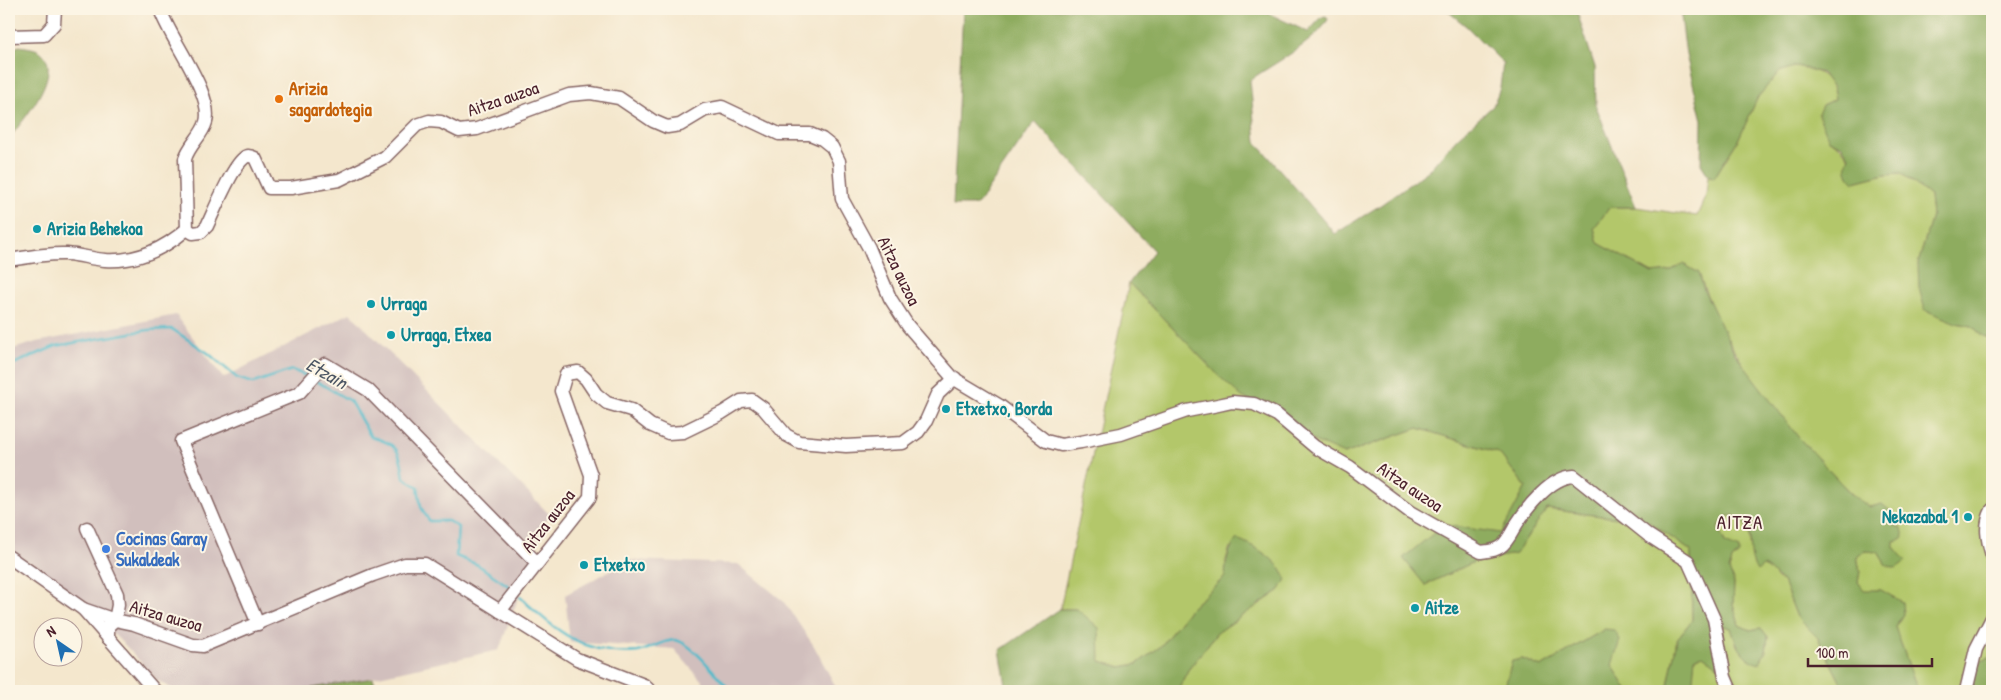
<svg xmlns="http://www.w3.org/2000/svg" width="2001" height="700" font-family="'Patrick Hand',sans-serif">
  <rect width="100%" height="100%" fill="#fcf5e5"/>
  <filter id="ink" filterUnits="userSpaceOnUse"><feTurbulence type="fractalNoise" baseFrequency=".02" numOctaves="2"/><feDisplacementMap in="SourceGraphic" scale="10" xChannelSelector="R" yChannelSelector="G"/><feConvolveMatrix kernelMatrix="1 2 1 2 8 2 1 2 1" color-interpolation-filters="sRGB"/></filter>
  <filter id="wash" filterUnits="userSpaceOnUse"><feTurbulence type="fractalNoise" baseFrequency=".0096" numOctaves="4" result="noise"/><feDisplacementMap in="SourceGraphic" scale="20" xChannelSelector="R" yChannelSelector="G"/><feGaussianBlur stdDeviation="1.12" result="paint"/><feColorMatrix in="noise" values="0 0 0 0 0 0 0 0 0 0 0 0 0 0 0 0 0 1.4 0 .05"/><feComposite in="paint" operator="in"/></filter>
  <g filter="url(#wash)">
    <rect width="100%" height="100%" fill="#f4e7cd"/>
    <g fill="#d1bfbd">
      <path d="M350 313 549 514 499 650 337 685 294 691H176L157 680 123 643 49 575 9 550V350L37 342 176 315 223 378Z"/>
      <path d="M630 560 738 564 783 601 814 646 838 691H711L674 649 570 642 565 595Z"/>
    </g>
    <g fill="#b3c76b" stroke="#7e734b">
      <path d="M1797 66C1819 72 1831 74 1835 99L1822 105 1829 140C1851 151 1850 160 1854 182L1885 174 1901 173 1930 196 1932 216 1918 264 1956 323 1972 326 1983 336 1992 339V657L1979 662 1962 691H1918L1895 627 1903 614 1881 590 1864 591 1858 582 1860 571 1857 556 1865 551 1878 552 1886 565 1894 541 1904 538C1889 519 1868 511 1852 494 1791 436 1724 354 1699 273L1683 264 1670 271 1652 273 1598 243 1594 228 1610 207H1636L1697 216 1706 195 1708 175 1714 178 1738 140 1758 97 1779 71Z"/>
      <path d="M1129 283 1221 378 1344 454 1418 428 1499 453 1526 487 1501 534 1443 525 1425 585 1476 561 1515 554 1546 509 1649 522 1691 551 1692 620 1677 639 1667 691H1628L1612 665 1605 629 1541 667 1523 659 1512 661 1504 691H1177L1188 670 1217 633 1280 590 1230 547 1226 560 1225 577 1190 609 1161 646 1137 664 1121 667 1100 661 1077 609H1060Z"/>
      <path d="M1734 515 1741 519 1750 532V546L1763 566 1770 569 1777 579 1783 581 1797 617 1818 638 1845 691H1691L1695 657 1703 655 1718 666 1721 625 1731 628 1737 646 1766 651 1768 637 1761 628 1750 630 1739 625 1733 604 1734 583 1729 570 1732 560 1739 554 1725 543 1718 528 1725 517Z"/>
    </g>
    <g fill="#8eac5f" stroke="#6c6645">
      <path d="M963 9H1259L1308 32 1322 17 1326 16 1328 19C1318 41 1271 65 1250 80L1256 142 1335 234 1382 204 1428 171 1457 138 1493 106 1500 88 1503 63 1466 26 1445 9H1576L1595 67 1596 106 1636 207H1610L1594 228 1598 243 1652 273 1670 271 1683 264 1699 273 1704 290 1735 354 1799 438 1853 496 1870 507 1882 504 1895 515V526L1902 528 1904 538 1894 541V547L1906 561 1896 568 1886 565 1878 552 1865 551 1857 557 1860 571 1858 582 1864 590H1881L1902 602 1903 614 1895 627 1918 691H1845L1818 638 1797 617 1783 581C1774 578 1772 569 1763 566L1757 571C1743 549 1761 532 1734 515L1725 517 1718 528 1725 543 1739 549V554L1732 560 1729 570 1734 583 1733 604 1739 625 1750 630 1761 628 1768 637 1766 651 1759 664C1742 658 1736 644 1731 628L1721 625 1718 666 1703 655 1695 657 1692 691H1667L1677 639 1692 620 1691 551 1649 522 1547 509 1515 554 1476 561 1425 585 1403 558 1444 525 1501 533 1526 487 1499 453 1418 428 1344 454 1312 440 1282 415 1242 397 1221 378 1129 283 1154 251 1035 121 977 205H953Z"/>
      <path d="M1680 9H1992V339L1983 336 1972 326 1956 323 1925 310 1919 288 1918 264 1932 216 1930 196 1901 173 1885 174 1854 182C1846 174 1845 167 1849 156L1842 146 1829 140 1818 114 1822 105 1835 99 1833 88 1822 73 1797 66 1779 72 1758 97 1738 140 1714 178 1708 175 1701 164 1702 120 1686 55Z"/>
      <path d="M19 46C26 47 36 48 41 52 65 73 22 121 9 139V50Z"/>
      <path d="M1237 539C1255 546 1279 560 1286 579L1280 590 1217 633 1188 670 1177 691H1007L1000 650 1060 609H1077L1099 628 1100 661 1121 667 1137 664 1161 646 1190 609 1225 577C1226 562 1227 551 1237 539Z"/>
      <path d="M1605 629 1614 630 1620 640 1612 665 1628 691H1504L1512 661 1522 659 1541 667Z"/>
      <path d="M1992 657V691H1962L1979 662Z"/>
      <path d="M373 678 378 691H294Z"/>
    </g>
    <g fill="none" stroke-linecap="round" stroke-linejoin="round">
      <g stroke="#4ebaca" stroke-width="2.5">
        <path d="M9 366 56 346 148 330 172 329 208 353 237 378 253 383 292 370 309 377"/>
        <path d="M316 381 350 401 371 437C399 444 400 451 404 478L418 487 421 507 429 521H448L458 527 456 556 478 565 510 587"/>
        <path d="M520 597C555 630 586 657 638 652 650 650 663 640 675 640 692 642 718 678 731 691"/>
      </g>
    </g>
  </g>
  <g filter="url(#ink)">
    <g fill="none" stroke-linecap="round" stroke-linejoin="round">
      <g stroke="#866564" stroke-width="15">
        <g id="minor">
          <path d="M160 9C169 38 214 94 206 122 202 136 189 145 185 159L187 229 193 233 201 232 207 226C214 211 232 167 244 158 247 155 251 156 255 158L269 188H291L339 180 385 157 417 125 429 121 441 122 459 131 477 129 569 95 591 93 619 98 653 121 667 127 680 125 705 110 722 107 779 134H810L822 139 832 147 839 161 842 199 869 248 890 298 908 326 953 378 1000 406 1046 441 1061 445 1081 442 1121 434 1187 411 1218 405 1232 402 1254 404 1277 415 1315 447 1350 467 1410 512 1481 552C1488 551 1494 551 1500 547 1507 543 1512 532 1516 525 1528 506 1551 477 1574 476L1648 535 1688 561 1714 619 1725 677 1731 691"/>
          <path d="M9 36 44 35 54 24 55 9"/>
          <path d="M9 260C27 257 48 253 67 254 80 255 92 259 105 260 136 262 164 249 187 229"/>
          <path d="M1992 510C1984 525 1987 539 1992 555"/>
          <path d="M9 557 83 609 155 691"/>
          <path d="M83 609 115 620 118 605 117 594 87 528"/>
          <path d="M500 611 590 497 591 475 561 391 566 374 578 372 586 379 596 394 607 403 631 410 650 425 668 433 683 432 722 413 741 401 752 400 763 408 786 435 799 442 846 446 903 443 918 432 926 421 938 394 955 378"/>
          <path d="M258 624 181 441 299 393 325 364 368 390 537 563"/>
          <path d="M108 638V626L115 620 134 624 193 645 203 646 373 575 405 564H425L577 659 644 685 650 691"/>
          <path d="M1966 691 1976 649 1992 618"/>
        </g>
      </g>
      <use href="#minor" stroke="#fff" stroke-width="12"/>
    </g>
  </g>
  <circle fill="#e8710a" stroke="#fcf5e5" stroke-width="2" cx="279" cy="99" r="5"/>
  <g fill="#0f9aa8" stroke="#fcf5e5" stroke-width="2">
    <circle cx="37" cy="229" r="5"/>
    <circle cx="371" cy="304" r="5"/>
    <circle cx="391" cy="335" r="5"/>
    <circle cx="946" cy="409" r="5"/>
    <circle cx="1968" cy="517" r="5"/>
    <circle cx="584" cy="565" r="5"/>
    <circle cx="1415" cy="608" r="5"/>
  </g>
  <circle fill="#3f7fe0" stroke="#fcf5e5" stroke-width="2" cx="106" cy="549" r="5"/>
  <g text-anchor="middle" stroke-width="4" stroke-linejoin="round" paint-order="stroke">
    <g font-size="18" font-weight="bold" fill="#c56008" stroke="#fcf5e5" text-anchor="start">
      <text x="289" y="95">Arizia<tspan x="289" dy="21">sagardotegia</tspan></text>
    </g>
    <g font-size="18" fill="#4a1f2b" stroke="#fcf5e5">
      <text transform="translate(503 99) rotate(-19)" y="6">Aitza auzoa</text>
      <text transform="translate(899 271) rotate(64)" y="6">Aitza auzoa</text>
      <text transform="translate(1410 487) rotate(34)" y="6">Aitza auzoa</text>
      <text transform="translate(548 521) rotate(-52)" y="6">Aitza auzoa</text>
      <text transform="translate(166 616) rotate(16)" y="6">Aitza auzoa</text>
    </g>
    <g font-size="18" font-weight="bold" fill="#0d838f" stroke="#fcf5e5" text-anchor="start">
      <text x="47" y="235">Arizia Behekoa</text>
      <text x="381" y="310">Urraga</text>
      <text x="401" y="341">Urraga, Etxea</text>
      <text x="956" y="415">Etxetxo, Borda</text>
      <text x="1958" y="523" text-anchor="end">Nekazabal 1</text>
      <text x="594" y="571">Etxetxo</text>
      <text x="1425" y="614">Aitze</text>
    </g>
    <g font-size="18" font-weight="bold" fill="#366cbe" stroke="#fcf5e5" text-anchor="start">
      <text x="116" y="545">Cocinas Garay<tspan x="116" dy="21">Sukaldeak</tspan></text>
    </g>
    <g font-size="19" font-style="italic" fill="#4b5563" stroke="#fcf5e5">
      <text transform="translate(327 373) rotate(29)" y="7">Etzain</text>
    </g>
    <g font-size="19" letter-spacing="1" fill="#4a1f2b" stroke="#fcf5e5">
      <text x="1740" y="529">AITZA</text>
    </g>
  </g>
  <rect width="2001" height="700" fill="none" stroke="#fcf5e5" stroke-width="30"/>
  <g transform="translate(58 642) rotate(326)"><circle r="24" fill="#fcf5e5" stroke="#b59f9b"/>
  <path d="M0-4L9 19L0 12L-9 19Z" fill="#1f6fb2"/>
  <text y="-8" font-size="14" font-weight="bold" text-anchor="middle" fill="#4a1f2b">N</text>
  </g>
  <path d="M1808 658v8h124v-8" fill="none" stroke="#4a1f2b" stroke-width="2.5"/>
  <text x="1816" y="658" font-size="15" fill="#4a1f2b" stroke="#fcf5e5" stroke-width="4" paint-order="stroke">100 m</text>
</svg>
